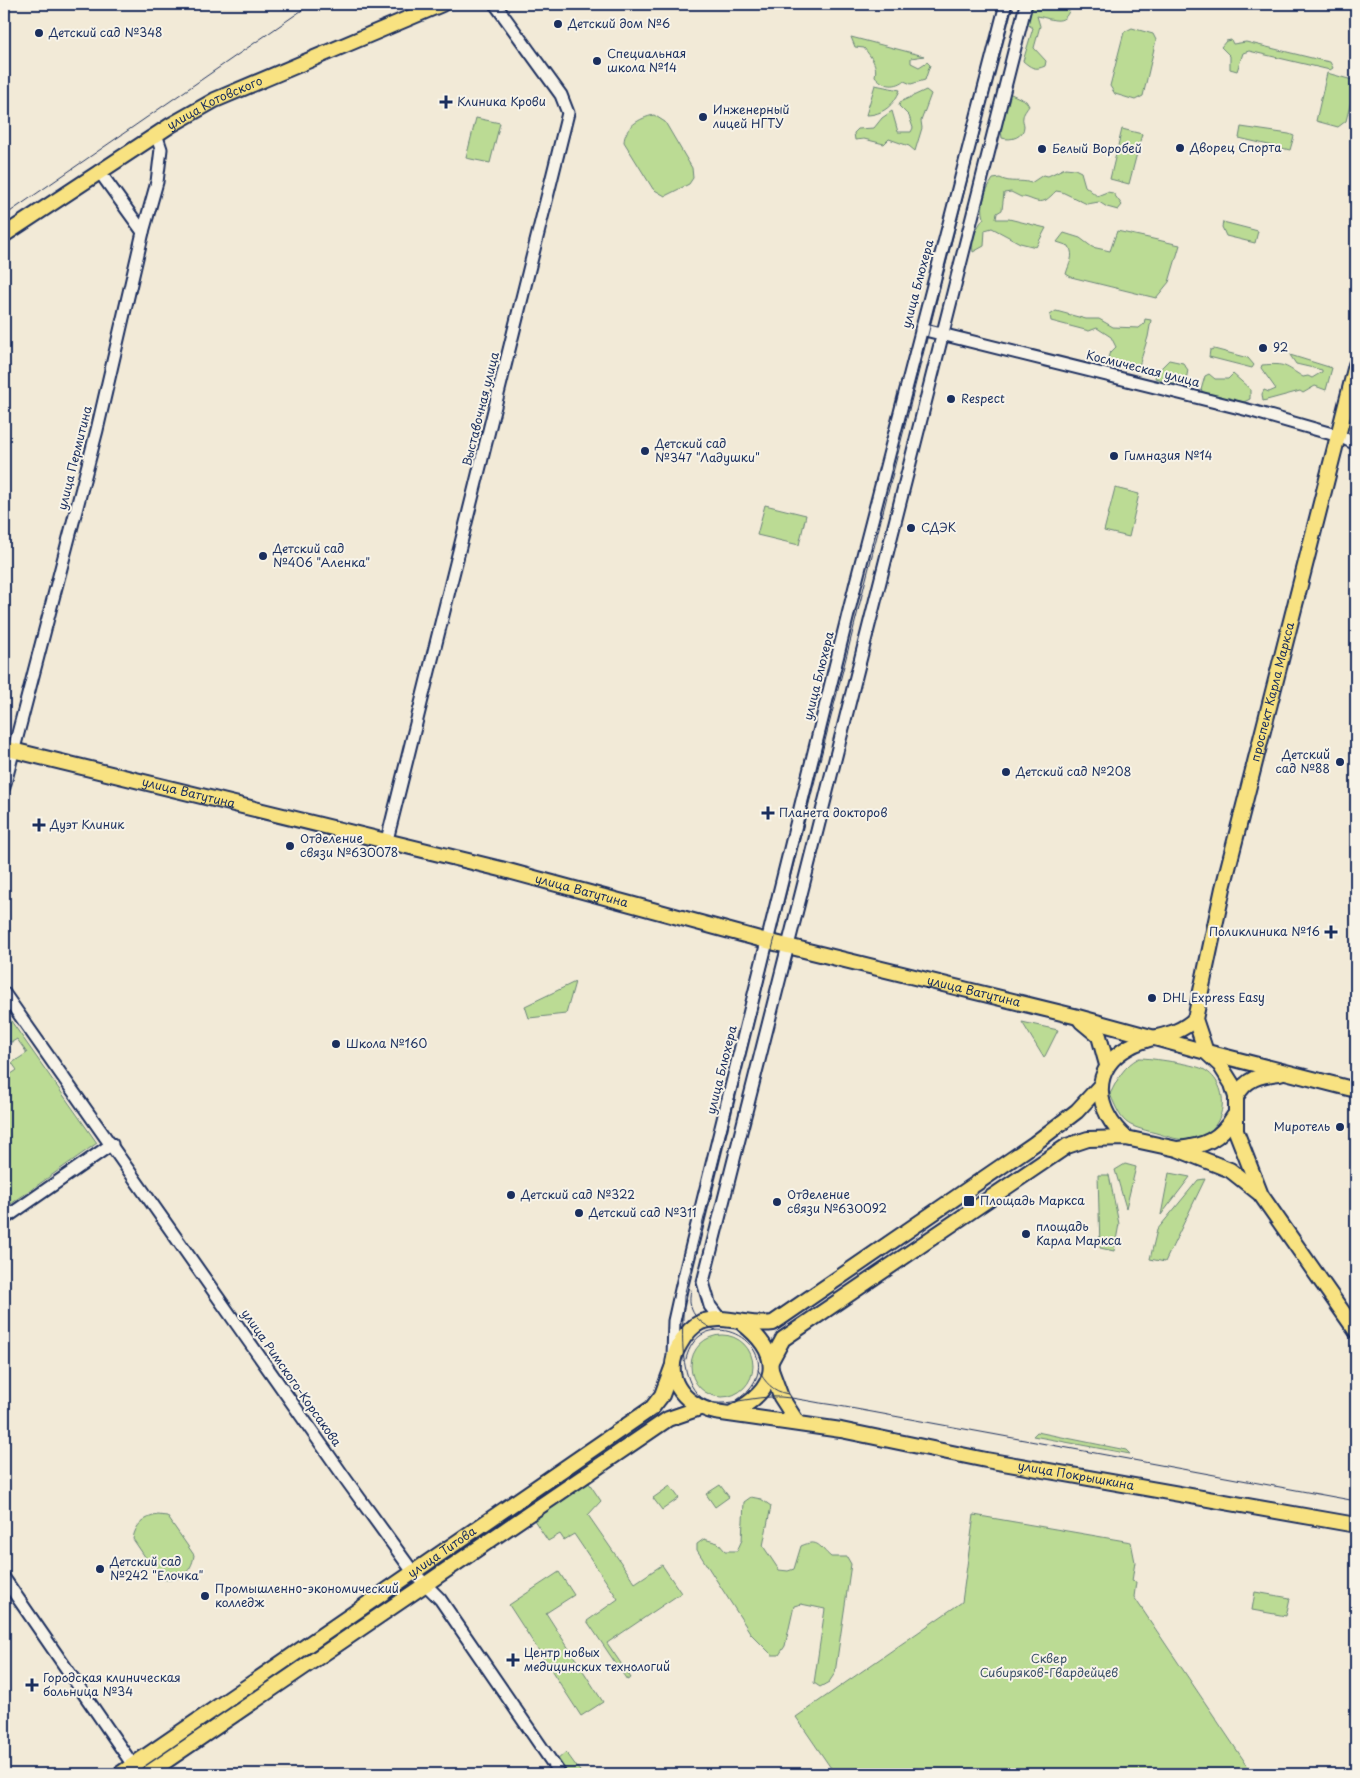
<svg xmlns="http://www.w3.org/2000/svg" width="1360" height="1778" font-family="'Playpen Sans',sans-serif">
  <rect width="100%" height="100%" fill="#f2ead7"/>
  <filter id="ink" filterUnits="userSpaceOnUse"><feTurbulence type="fractalNoise" baseFrequency=".02" numOctaves="2"/><feDisplacementMap in="SourceGraphic" scale="10" xChannelSelector="R" yChannelSelector="G"/><feConvolveMatrix kernelMatrix="1 2 1 2 8 2 1 2 1" color-interpolation-filters="sRGB"/></filter>
  <g filter="url(#ink)">
    <g fill="#bbdb94" stroke="#6b8579">
      <path d="M1032 4H1071C1066 28 1054 19 1037 16L1040 26 1034 48 1046 61 1045 66C1035 71 1030 67 1023 61L1033 28 1027 24Z"/>
      <path d="M1132 28 1153 34 1156 40 1143 96 1135 100 1115 94 1110 86 1124 32Z"/>
      <path d="M851 37 924 56 911 58V63L919 67 927 62 930 65 925 80 911 84 904 81C894 88 883 86 875 76 878 65 871 57 864 48L855 47Z"/>
      <path d="M1231 40 1233 44 1246 42 1320 60 1330 62 1333 68 1330 70 1249 51 1243 53 1237 71 1230 69V56L1221 47 1226 41Z"/>
      <path d="M1327 73 1356 81 1346 121 1338 127 1316 121Z"/>
      <path d="M875 85 900 90C894 105 883 115 866 115Z"/>
      <path d="M926 90 931 94 921 121 922 128 915 151 909 146 889 139 884 144 864 139 855 140 854 133 858 129 874 128 882 118 892 111 898 132H911L913 128 909 116 899 106 900 102Z"/>
      <path d="M1009 93 1026 101 1029 106C1027 109 1023 114 1023 117 1022 120 1024 123 1024 126 1024 137 1011 141 1002 138L1000 123Z"/>
      <path d="M654 115 665 122 692 168 693 178 689 184 665 196 653 189 624 142C625 127 639 118 654 115Z"/>
      <path d="M476 118 500 123 490 163 466 158Z"/>
      <path d="M1241 127 1289 134 1294 136 1290 150 1239 138Z"/>
      <path d="M1122 129 1142 134 1129 184 1110 179Z"/>
      <path d="M1065 168 1075 169 1081 172 1085 186 1097 196 1107 192 1113 193 1122 205 1118 210 1107 207 1099 202 1087 204 1062 192 1056 191C1053 194 1049 198 1046 200 1037 205 1029 196 1021 197L1011 192 1004 193 1002 210 997 213 996 219H1009L1046 228 1036 247 1020 243 992 228 985 230 984 246 973 252C971 239 976 228 984 218 980 204 985 191 993 179L1000 178C1011 184 1020 179 1031 183L1043 175 1048 176Z"/>
      <path d="M1223 222 1258 231 1255 243 1226 236 1222 227Z"/>
      <path d="M1117 231 1180 245 1169 282 1156 298 1071 277 1066 274C1069 263 1075 257 1069 246L1057 242 1064 233 1080 238 1092 247 1110 251Z"/>
      <path d="M1056 311 1086 319H1099L1113 327 1139 328 1144 324 1145 319 1151 320 1148 337 1138 369 1131 370 1108 362 1109 354 1116 347 1111 337 1097 328 1089 331 1051 321 1050 315Z"/>
      <path d="M1214 349 1248 358 1254 365 1252 368 1209 357 1210 350Z"/>
      <path d="M1290 355 1332 368 1326 390 1315 386 1303 393 1300 391 1263 401 1262 394 1264 390 1269 392 1276 389 1261 368 1262 365C1286 363 1285 366 1303 377L1308 376 1312 378 1322 372V370L1296 364Z"/>
      <path d="M1169 360 1183 363 1188 370 1186 380 1178 384 1155 378 1156 373Z"/>
      <path d="M1209 374 1215 379H1228L1233 374 1250 389V399L1244 402 1205 393 1201 390 1205 376Z"/>
      <path d="M1115 488 1139 494 1129 537 1104 531Z"/>
      <path d="M765 505 806 515 799 545 757 535Z"/>
      <path d="M575 982 566 1014 529 1018 525 1006Z"/>
      <path d="M4 1011 97 1143 4 1209V1079L17 1070 12 1063 27 1053 17 1039 12 1042 4 1041Z"/>
      <path d="M1022 1022 1058 1030 1044 1058Z"/>
      <path d="M1139 1058C1152 1058 1192 1064 1203 1069 1233 1085 1227 1133 1193 1139 1181 1142 1167 1136 1156 1133 1124 1125 1123 1124 1110 1094 1118 1078 1124 1066 1139 1058Z"/>
      <path d="M1125 1164 1136 1167 1126 1208 1115 1170Z"/>
      <path d="M1169 1173 1190 1177 1161 1215Z"/>
      <path d="M1098 1175H1109L1119 1224 1114 1251 1100 1248Z"/>
      <path d="M1205 1179 1165 1262 1150 1259 1157 1230 1198 1180Z"/>
      <circle cx="722" cy="1366" r="31"/>
      <path d="M1037 1432 1126 1450 1130 1454 1033 1436Z"/>
      <path d="M589 1483 601 1501 588 1515 635 1583 662 1565 681 1593 607 1643 631 1678 627 1680 587 1621 618 1599 574 1534 564 1540 560 1534 548 1541 534 1520Z"/>
      <path d="M720 1485 729 1497 715 1507 706 1494Z"/>
      <path d="M670 1486 679 1498 662 1510 653 1498Z"/>
      <path d="M751 1497 761 1499 771 1506 763 1546 779 1570 788 1571 794 1569 801 1546C819 1538 819 1547 831 1557H847L851 1564 835 1673 829 1682 820 1687 814 1683 825 1609 801 1604 794 1606 785 1646 779 1655H772L751 1634 697 1550V1544L704 1539 718 1543 725 1551H737L742 1540 744 1502Z"/>
      <path d="M158 1515 167 1516 194 1555C192 1573 178 1583 160 1579L133 1539C135 1525 144 1517 158 1515Z"/>
      <path d="M974 1515 1131 1542 1135 1562 1132 1581 1136 1582 1134 1597 1253 1774H835L796 1717 962 1602Z"/>
      <path d="M559 1572 574 1595 546 1613 603 1702 581 1716 509 1605Z"/>
      <path d="M1255 1592 1290 1598 1286 1616 1252 1610Z"/>
      <path d="M566 1752 582 1774H565L556 1761Z"/>
    </g>
    <g fill="none" stroke-linecap="round" stroke-linejoin="round">
      <g stroke="#1b2f5e" stroke-width="15">
        <g id="minor">
          <path d="M99 171 143 232"/>
          <path d="M921 329 1252 411 1339 436 1356 444"/>
          <path d="M4 787 97 430 143 232 157 182 161 149 156 134"/>
          <path d="M387 840 568 113 561 95 495 4"/>
          <path d="M4 993 347 1481 413 1572 440 1599 560 1774"/>
          <path d="M4 1219 112 1144"/>
          <path d="M720 1319 710 1306 703 1282 1026 4"/>
          <path d="M673 1357 674 1321 682 1285 856 582 1006 4"/>
          <path d="M4 1578 139 1774"/>
        </g>
      </g>
      <g stroke="#1b2f5e" stroke-width="18">
        <g id="major">
          <path id="s1" d="M4 235 171 125 215 100 442 4"/>
          <path id="s2" d="M4 748 501 869 767 941 1074 1016 1206 1052 1220 1065 1232 1084 1236 1097V1131L1261 1195 1356 1331"/>
          <path d="M1081 1021 1099 1036 1107 1065"/>
          <path id="s3" d="M1206 1052 1195 1019 1223 888 1356 365"/>
          <path d="M1207 1052 1356 1090"/>
          <path id="s4" d="M1100 1086 1077 1111 1034 1144 773 1323C748 1327 725 1313 701 1322 692 1326 685 1335 680 1344 661 1376 682 1404 715 1412L841 1430 986 1460 1356 1525"/>
          <path d="M1236 1097C1246 1078 1260 1075 1280 1073"/>
          <path d="M1126 1138C1095 1111 1089 1069 1129 1047 1152 1034 1174 1039 1195 1019"/>
          <path d="M1178 1149C1204 1146 1220 1140 1234 1116"/>
          <path d="M771 1361 783 1339 1067 1146 1088 1139 1126 1138 1177 1149 1230 1170 1259 1193"/>
          <path d="M771 1370 781 1397 797 1422"/>
          <path d="M732 1413C778 1389 785 1356 742 1323"/>
          <path id="s5" d="M120 1774 652 1408 662 1395 672 1368"/>
          <path d="M147 1774 668 1419 700 1408"/>
        </g>
      </g>
      <use href="#minor" stroke="#f7f3e8" stroke-width="11"/>
      <use href="#major" stroke="#f8e281" stroke-width="14"/>
      <g stroke="#1b2f5e" stroke-width="1">
        <path d="M1012 4 684 1296C683 1327 673 1407 724 1403 743 1401 761 1396 781 1397 798 1398 816 1403 834 1405L1356 1501"/>
        <path d="M4 216 311 4"/>
        <path d="M691 1290C686 1311 698 1323 716 1330"/>
        <path d="M686 1359C702 1293 802 1354 737 1400"/>
        <path d="M758 1370C766 1383 772 1391 788 1394"/>
      </g>
    </g>
  </g>
  <g fill="#1b2f5e" stroke="#f7f3e8" stroke-width="2">
    <circle cx="558" cy="24" r="5"/>
    <circle cx="39" cy="33" r="5"/>
    <circle cx="597" cy="61" r="5"/>
    <path d="M443.5 94.5h5v5h5v5h-5v5h-5v-5h-5v-5h5z"/>
    <circle cx="703" cy="117" r="5"/>
    <circle cx="1180" cy="148" r="5"/>
    <circle cx="1042" cy="149" r="5"/>
    <circle cx="1263" cy="348" r="5"/>
    <circle cx="951" cy="399" r="5"/>
    <circle cx="645" cy="451" r="5"/>
    <circle cx="1114" cy="456" r="5"/>
    <circle cx="911" cy="528" r="5"/>
    <circle cx="263" cy="556" r="5"/>
    <circle cx="1340" cy="762" r="5"/>
    <circle cx="1006" cy="772" r="5"/>
    <path d="M765.5 805.5h5v5h5v5h-5v5h-5v-5h-5v-5h5z"/>
    <path d="M36.5 817.5h5v5h5v5h-5v5h-5v-5h-5v-5h5z"/>
    <circle cx="290" cy="846" r="5"/>
    <path d="M1328.5 924.5h5v5h5v5h-5v5h-5v-5h-5v-5h5z"/>
    <circle cx="1152" cy="998" r="5"/>
    <circle cx="336" cy="1044" r="5"/>
    <circle cx="1340" cy="1127" r="5"/>
    <circle cx="511" cy="1195" r="5"/>
    <rect x="963" y="1195" width="12" height="12" rx="2.5"/>
    <circle cx="777" cy="1202" r="5"/>
    <circle cx="579" cy="1213" r="5"/>
    <circle cx="1026" cy="1234" r="5"/>
    <circle cx="100" cy="1569" r="5"/>
    <circle cx="205" cy="1596" r="5"/>
    <path d="M510.5 1652.5h5v5h5v5h-5v5h-5v-5h-5v-5h5z"/>
    <path d="M29.5 1677.5h5v5h5v5h-5v5h-5v-5h-5v-5h5z"/>
  </g>
  <g text-anchor="middle" stroke-width="4" stroke-linejoin="round" paint-order="stroke">
    <g font-size="12" fill="#1b2f5e" stroke="#f7f3e8" text-anchor="start">
      <text x="568" y="28">Детский дом №6</text>
      <text x="49" y="37">Детский сад №348</text>
      <text x="607" y="58">Специальная<tspan x="607" dy="14">школа №14</tspan></text>
      <text x="457" y="106">Клиника Крови</text>
      <text x="713" y="114">Инженерный<tspan x="713" dy="14">лицей НГТУ</tspan></text>
      <text x="1190" y="152">Дворец Спорта</text>
      <text x="1052" y="153">Белый Воробей</text>
      <text x="1273" y="352">92</text>
      <text x="961" y="403">Respect</text>
      <text x="655" y="448">Детский сад<tspan x="655" dy="14">№347 "Ладушки"</tspan></text>
      <text x="1124" y="460">Гимназия №14</text>
      <text x="921" y="532">СДЭК</text>
      <text x="273" y="553">Детский сад<tspan x="273" dy="14">№406 "Аленка"</tspan></text>
      <text x="1330" y="759" text-anchor="end">Детский<tspan x="1330" dy="14">сад №88</tspan></text>
      <text x="1016" y="776">Детский сад №208</text>
      <text x="779" y="817">Планета докторов</text>
      <text x="50" y="829">Дуэт Клиник</text>
      <text x="300" y="843">Отделение<tspan x="300" dy="14">связи №630078</tspan></text>
      <text x="1320" y="936" text-anchor="end">Поликлиника №16</text>
      <text x="1162" y="1002">DHL Express Easy</text>
      <text x="346" y="1048">Школа №160</text>
      <text x="1330" y="1131" text-anchor="end">Миротель</text>
      <text x="521" y="1199">Детский сад №322</text>
      <text x="787" y="1199">Отделение<tspan x="787" dy="14">связи №630092</tspan></text>
      <text x="980" y="1205">Площадь Маркса</text>
      <text x="589" y="1217">Детский сад №311</text>
      <text x="1036" y="1231">площадь<tspan x="1036" dy="14">Карла Маркса</tspan></text>
      <text x="110" y="1566">Детский сад<tspan x="110" dy="14">№242 "Елочка"</tspan></text>
      <text x="215" y="1593">Промышленно-экономический<tspan x="215" dy="14">колледж</tspan></text>
      <text x="524" y="1657">Центр новых<tspan x="524" dy="14">медицинских технологий</tspan></text>
      <text x="43" y="1682">Городская клиническая<tspan x="43" dy="14">больница №34</tspan></text>
    </g>
    <g font-size="12" fill="#1b2f5e" stroke="#f7f3e8">
      <text dy="4" stroke="none"><textPath href="#s1" startOffset="249">улица Котовского</textPath></text>
      <text transform="translate(918 284) rotate(-75)" y="4">улица Блюхера</text>
      <text transform="translate(1143 369) rotate(14)" y="4">Космическая улица</text>
      <text transform="translate(481 409) rotate(-76)" y="4">Выставочная улица</text>
      <text transform="translate(75 458) rotate(-76)" y="4">улица Пермитина</text>
      <text transform="translate(819 676) rotate(-76)" y="4">улица Блюхера</text>
      <text dy="4" stroke="none"><textPath href="#s3" startOffset="371">проспект Карла Маркса</textPath></text>
      <text dy="4" stroke="none"><textPath href="#s2" startOffset="190">улица Ватутина</textPath></text>
      <text dy="4" stroke="none"><textPath href="#s2" startOffset="595">улица Ватутина</textPath></text>
      <text dy="4" stroke="none"><textPath href="#s2" startOffset="1000">улица Ватутина</textPath></text>
      <text transform="translate(722 1070) rotate(-76)" y="4">улица Блюхера</text>
      <text transform="translate(291 1378) rotate(55)" y="4">улица Римского-Корсакова</text>
      <text dy="4" stroke="none"><textPath href="#s4" startOffset="966">улица Покрышкина</textPath></text>
      <text dy="4" stroke="none"><textPath href="#s5" startOffset="391">улица Титова</textPath></text>
    </g>
    <g font-size="12" fill="#3b5169" stroke="#f7f3e8">
      <text x="1049" y="1663">Сквер<tspan x="1049" dy="14">Сибиряков-Гвардейцев</tspan></text>
    </g>
  </g>
  <rect width="1360" height="1778" fill="none" stroke="#f7f3e8" stroke-width="20"/>
  <rect x="10" y="10" width="1340" height="1758" fill="none" stroke="#1b2f5e" stroke-width="2" filter="url(#ink)"/>
</svg>
